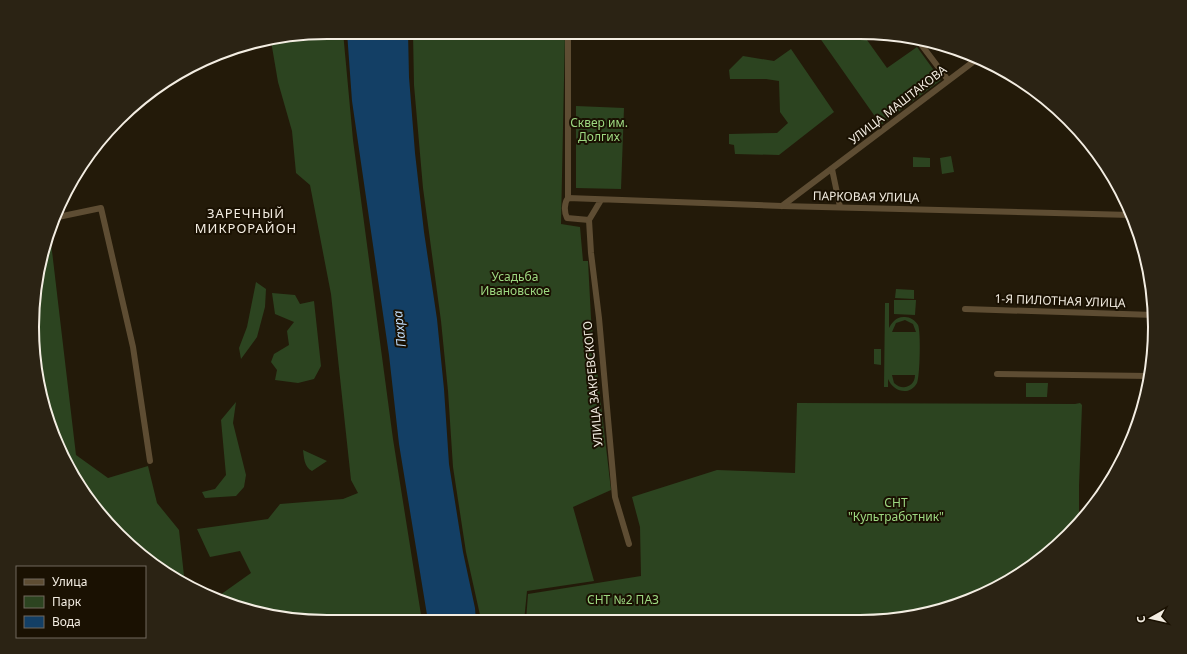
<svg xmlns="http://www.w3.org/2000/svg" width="1187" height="654" font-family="'Noto Sans',sans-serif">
  <rect width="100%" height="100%" fill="#231a09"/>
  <g fill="#2c4420" fill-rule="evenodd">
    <path d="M327 32H343L353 140 393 439 422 621H308L250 612 218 598 220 595 251 573 240 551 210 557 197 529 268 519 280 504 343 499 358 493 351 480 331 294 310 185 296 173 292 131 278 82 271 41Z"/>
    <path d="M413 32H565L561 224 580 227 583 261H588L591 318 611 490 573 507 594 581 527 591 524 621H480V615L466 552 453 467 448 391 441 321 423 188 414 85Z"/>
    <path d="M818 33H862L887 68 917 47 941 80 881 125 817 34Z"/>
    <path d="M791 49 834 112 779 155 735 154 734 145 729 144V134L777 133 788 123 780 112 779 81 766 79H730L729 70 743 56 774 61Z"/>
    <path d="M576 106 624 108 621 189 576 188Z"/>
    <path d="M951 156 954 172 942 174 940 158Z"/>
    <path d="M913 157 930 158V167H913Z"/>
    <path d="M50 234 76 455 108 478 148 466 157 503 179 530 185 585 180 583 105 522 55 440 33 347 42 251Z"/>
    <path d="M256 282 266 289 265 307 257 337 241 359 239 348 247 327Z"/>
    <path d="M896 289 914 290V299L895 298Z"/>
    <path d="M272 293 295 295 300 304 314 301 321 366 314 379 298 383 275 380 277 370 271 362 274 354 289 345 287 331 294 322 275 314Z"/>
    <path d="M894 300H916L915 315 894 314Z"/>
    <path d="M885 303H889V328C892 322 897 316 905 317 910 317 915 320 918 325 921 331 920 377 917 383 909 397 893 391 888 379V387H884ZM905 320 913 324 916 332H892L896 323ZM892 375H915C915 387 902 391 894 383Z"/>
    <path d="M874 349H881V365L874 364Z"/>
    <path d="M1026 383H1048L1047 397H1026Z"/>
    <path d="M236 402 233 423 246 475 244 487 236 496 205 498 202 492 215 489 226 475 221 420Z"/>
    <path d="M797 403 1075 404 1080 403 1082 405 1079 486V524L1024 572 955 606 898 620 526 621 528 594 641 576 640 527 632 497 717 470 795 473Z"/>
    <path d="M303 450 327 461 312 471C304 467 304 457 303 450Z"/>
  </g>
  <path fill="#133f65" d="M347 32H408L409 77 415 153 424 232 437 319 444 389 449 464 463 552 475 608 476 621H428L399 444 389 355 352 101Z"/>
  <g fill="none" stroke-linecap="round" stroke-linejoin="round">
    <g stroke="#5e4d33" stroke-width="6">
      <path d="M917 39 948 80"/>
      <path d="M832 169 840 207"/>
      <path d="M568 198V32"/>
      <path d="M601 200 589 220 567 218C564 212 564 203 568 198L782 206 1131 215"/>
      <path d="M782 206 977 59"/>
      <path d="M58 217 101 208 133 347 150 461"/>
      <path d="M589 220 591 253 599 318 615 497 629 544"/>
      <path d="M965 309 1154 315"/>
      <path d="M997 374 1150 376"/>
    </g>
  </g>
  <g text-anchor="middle" stroke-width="4" stroke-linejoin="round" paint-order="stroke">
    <g font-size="12" fill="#f3ede2" stroke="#1a1102">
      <text transform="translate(898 105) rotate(-38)" y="4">УЛИЦА МАШТАКОВА</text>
      <text transform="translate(866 197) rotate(1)" y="4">ПАРКОВАЯ УЛИЦА</text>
      <text transform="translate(1060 301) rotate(2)" y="4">1-Я ПИЛОТНАЯ УЛИЦА</text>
      <text transform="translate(593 384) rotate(-95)" y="4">УЛИЦА ЗАКРЕВСКОГО</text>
    </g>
    <g font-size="12" fill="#9dd881" stroke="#1a1102">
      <text x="599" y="127">Сквер им.<tspan x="599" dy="14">Долгих</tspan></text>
      <text x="515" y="281">Усадьба<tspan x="515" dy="14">Ивановское</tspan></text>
      <text x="896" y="507">СНТ<tspan x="896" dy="14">"Культработник"</tspan></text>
      <text x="623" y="604">СНТ №2 ПАЗ</text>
    </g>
    <g font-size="13" letter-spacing="1" fill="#f3ede2" stroke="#1a1102">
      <text x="246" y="218">ЗАРЕЧНЫЙ<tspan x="246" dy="15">МИКРОРАЙОН</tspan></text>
    </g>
    <g font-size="13" font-style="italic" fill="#bcdaf8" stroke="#1a1102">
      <text transform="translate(399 329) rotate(-96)" y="5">Пахра</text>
    </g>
  </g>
  <path d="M0 0H1187V654H0ZM327 39H860A288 288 0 0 1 1148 327V327A288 288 0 0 1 860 615H327A288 288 0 0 1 39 327V327A288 288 0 0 1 327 39Z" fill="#2b2314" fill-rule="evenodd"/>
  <path fill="none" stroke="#f3ede2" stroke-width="2" d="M327 39H860A288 288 0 0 1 1148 327V327A288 288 0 0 1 860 615H327A288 288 0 0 1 39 327V327A288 288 0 0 1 327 39Z"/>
  <rect x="16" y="566" width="130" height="72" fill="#1a1102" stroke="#71695c"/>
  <rect x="24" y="579" width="20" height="6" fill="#5e4d33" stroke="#71695c"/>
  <text x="52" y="586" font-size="12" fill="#f3ede2">Улица</text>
  <rect x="24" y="596" width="20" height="12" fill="#2c4420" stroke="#71695c"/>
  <text x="52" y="606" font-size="12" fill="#f3ede2">Парк</text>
  <rect x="24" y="616" width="20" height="12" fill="#133f65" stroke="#71695c"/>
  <text x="52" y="626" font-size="12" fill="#f3ede2">Вода</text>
  <g transform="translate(1151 618) rotate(262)" stroke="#1a1102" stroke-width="3" paint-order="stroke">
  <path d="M0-3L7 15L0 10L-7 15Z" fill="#f3ede2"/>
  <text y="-6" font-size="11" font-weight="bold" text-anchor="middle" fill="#f3ede2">С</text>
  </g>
</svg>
